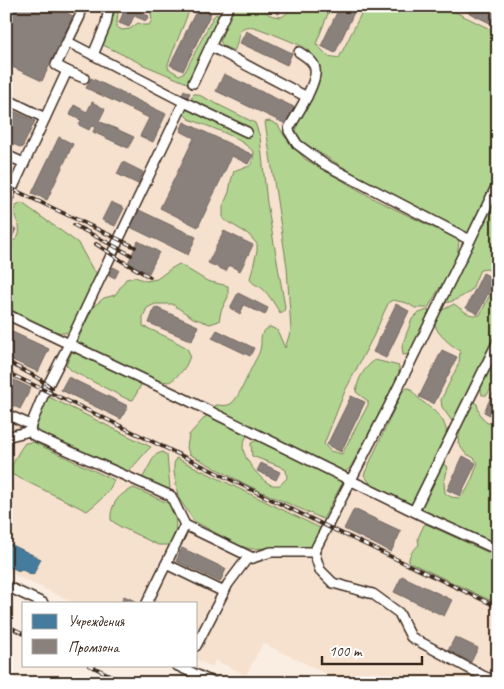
<svg xmlns="http://www.w3.org/2000/svg" width="504" height="689" font-family="Caveat,sans-serif">
  <rect width="100%" height="100%" fill="#faede2"/>
  <filter id="ink" filterUnits="userSpaceOnUse"><feTurbulence type="fractalNoise" baseFrequency=".02" numOctaves="2"/><feDisplacementMap in="SourceGraphic" scale="10" xChannelSelector="R" yChannelSelector="G"/><feConvolveMatrix kernelMatrix="1 2 1 2 8 2 1 2 1" color-interpolation-filters="sRGB"/></filter>
  <g filter="url(#ink)">
    <path fill="#f6e0ce" d="M6 6H498V683H346L263 643 246 675 215 660 212 667 196 659V603H75L6 571Z"/>
    <g fill="#b1d591" stroke="#768058">
      <path d="M148 6H191L168 64V68L179 75 185 72 213 17 216 14 218 15 217 20 187 83 144 65 101 44 116 9 118 13 117 22V27L122 30 130 29 138 23 143 25H149C154 19 151 13 148 6Z"/>
      <path d="M234 6H264C265 16 273 16 282 17L288 12 290 6H331L316 44 328 56 339 58 365 6H443L498 33V173L468 235 358 176 298 140C287 112 339 84 312 55 310 53 307 49 304 47 300 45 294 43 290 41 278 36 266 31 254 27 234 24 241 39 234 51L223 46 220 41Z"/>
      <path d="M194 94H197L255 123 260 137 267 203 285 307 284 311 280 313C275 305 270 296 263 289 258 285 253 285 250 279L257 251V244L248 234 223 219V206L229 192 231 181 234 171C248 164 252 172 254 152 237 135 212 128 189 119L184 114 186 108H191L192 96Z"/>
      <path d="M270 121 278 125 285 137 305 159 376 200 457 239 459 241 457 258 428 308H415L407 303 393 300 389 302 385 310 374 335 345 391 324 444 330 451 342 454 368 405V401L356 392C358 378 364 368 375 360L399 366V375L393 388 350 468 343 474 249 432C247 436 243 442 243 447 243 458 259 478 268 483 272 486 276 485 280 485L287 478 286 470 279 466 252 456 251 443 257 440 265 442 344 480 323 519 249 486 189 454 187 447 189 435 216 405C221 405 227 407 232 403 240 396 248 374 253 365 255 360 259 355 260 350 263 339 257 334 270 327L277 330 285 348 291 330 287 267 265 122Z"/>
      <path d="M498 191V276L487 269 480 270C477 275 474 286 471 290 466 295 451 303 444 303L443 301Z"/>
      <path d="M22 203 78 243 93 270 96 272 95 280 77 323 66 333C49 333 22 315 6 307V242C16 242 21 237 19 226 18 222 15 219 15 214 15 212 16 209 16 206Z"/>
      <path d="M179 264 207 281 228 286V297L221 311 219 321 210 324 193 318 172 304H155L147 308 143 317V326L171 339 187 348 190 355C187 368 180 374 170 382L149 380 141 385 133 400 127 399 72 371 66 365 93 307 104 298 115 295 126 279 135 277 146 281 157 279 169 270Z"/>
      <path d="M498 278V332L454 424 442 407 441 400 459 363 460 351C450 344 428 329 437 315 440 310 449 307 454 304 463 310 469 317 480 315Z"/>
      <path d="M427 310 430 311 410 354 403 355 402 346 412 319 417 314Z"/>
      <path d="M498 349V377L487 395H482C477 378 490 363 498 349Z"/>
      <path d="M407 388H410C418 402 435 408 443 421 445 425 446 430 447 433L412 506 372 486 364 475 402 392Z"/>
      <path d="M49 397 151 447C142 455 135 467 125 473L38 433C32 422 42 406 49 397Z"/>
      <path d="M472 401 477 404C479 413 481 417 487 423H495L498 421V547L422 511V501L440 465 443 464 448 467 444 483 445 493 451 497 459 498C470 491 473 474 478 463L474 458 465 453 458 443 461 423Z"/>
      <path d="M33 442 114 480C109 494 98 502 87 511L9 473C14 461 18 452 25 443Z"/>
      <path d="M162 452 167 455 170 488 166 489 145 481 143 477 155 455Z"/>
      <path d="M176 458 320 528 314 544 310 548 299 549 279 547 251 549 240 546 194 521 178 497 174 472V464Z"/>
      <path d="M134 488 170 504C177 521 178 526 171 544L167 545H158L119 526 111 520C110 504 120 493 134 488Z"/>
      <path d="M426 524 498 557V604L409 562C408 555 414 549 419 545L418 538 424 525Z"/>
    </g>
    <path fill="#457b9d" stroke="#426377" d="M6 542 41 559 33 575 20 569 19 571 6 565Z"/>
    <g fill="#8a817c" stroke="#726760">
      <path d="M6 6H53L73 16 42 81 6 64Z"/>
      <path d="M126 6H137L135 10 149 16 146 21 134 16 129 27 119 23Z"/>
      <path d="M268 6H283L279 14 267 8Z"/>
      <path d="M340 6H357L335 53 321 46Z"/>
      <path d="M455 6H493L498 9V27Z"/>
      <path d="M198 7 211 13 183 71 170 65Z"/>
      <path d="M246 31 292 53 287 65 240 43Z"/>
      <path d="M224 74 296 108 288 125 216 91Z"/>
      <path d="M91 78 166 114 153 142 140 136 149 118 86 88Z"/>
      <path d="M184 90 190 93 187 99 181 96Z"/>
      <path d="M92 102 105 109 99 121 134 137 128 148 93 132 95 127 91 126 89 130 79 125 81 120 70 115 74 105 87 112Z"/>
      <path d="M14 111 35 121 22 148 6 141V115L11 117Z"/>
      <path d="M184 122 253 155 248 164 232 156 198 227 160 208 194 138 180 131Z"/>
      <path d="M59 137 73 144 47 200 32 193Z"/>
      <path d="M123 162 143 172 138 184 117 174Z"/>
      <path d="M111 202 124 208 115 226 102 220Z"/>
      <path d="M139 210 196 237 188 255 130 227Z"/>
      <path d="M6 225 16 229 11 240 6 237Z"/>
      <path d="M224 231 253 245 240 271 229 265 226 271 208 263Z"/>
      <path d="M138 241 159 252 149 273 128 263Z"/>
      <path d="M113 267 119 270 115 278 109 275Z"/>
      <path d="M483 273 495 279 478 314 466 308Z"/>
      <path d="M238 293 268 308 265 315 244 305 240 314 230 308Z"/>
      <path d="M396 304 409 311 386 358 373 352Z"/>
      <path d="M155 307 198 326 192 341 149 323Z"/>
      <path d="M6 329 49 349 38 372 6 357Z"/>
      <path d="M217 330 254 348 250 356 212 338Z"/>
      <path d="M442 350 457 357 434 404 419 397Z"/>
      <path d="M6 376 31 388 20 409 6 402Z"/>
      <path d="M68 377 128 406 121 419 61 390Z"/>
      <path d="M498 382V419L484 412Z"/>
      <path d="M351 396 365 402 341 452 327 445Z"/>
      <path d="M463 456 476 463 460 496 447 490Z"/>
      <path d="M261 463 280 472 276 480 257 471Z"/>
      <path d="M354 509 401 531 391 552 344 529Z"/>
      <path d="M182 548 226 569 220 582 176 561Z"/>
      <path d="M402 576 452 600 444 616 394 592Z"/>
      <path d="M124 596 135 601 134 603H121Z"/>
      <path d="M455 637 478 648 471 662 448 651Z"/>
    </g>
    <g fill="none" stroke-linecap="round" stroke-linejoin="round">
      <g stroke="#3b2a1e" stroke-width="12">
        <g id="minor">
          <path d="M68 42 184 102"/>
          <path d="M210 46 307 97"/>
          <path d="M299 52C305 56 314 61 315 69 318 82 296 116 289 128V131L297 144 324 164 470 240"/>
          <path d="M93 55 106 24 109 7 108 6"/>
          <path d="M67 71 56 65 80 16"/>
          <path d="M193 83 229 6"/>
          <path d="M6 99 45 118"/>
          <path d="M6 155 24 163"/>
          <path d="M6 202 67 71 84 78"/>
          <path d="M6 314 183 398 421 515 498 550"/>
          <path d="M6 414 31 425"/>
          <path d="M6 437 30 431"/>
          <path d="M414 511 498 341"/>
          <path d="M185 525 253 558"/>
          <path d="M314 552 320 570 333 583 373 594 399 613 411 637 483 676 498 682"/>
          <path d="M166 564 224 592"/>
          <path d="M6 586 43 603"/>
          <path d="M147 603 185 525 171 496 33 435 30 431 31 425 45 391 69 344 184 102 247 132"/>
          <path d="M196 646 228 584 246 560 271 552H314L389 406 498 183"/>
          <path d="M176 665 214 683"/>
        </g>
      </g>
      <use href="#minor" stroke="#fff" stroke-width="9"/>
      <g stroke="#3b2a1e" stroke-width="4">
        <g id="rail">
          <path d="M6 186 135 247"/>
          <path d="M74 225 131 255"/>
          <path d="M96 244 122 261 150 277"/>
          <path d="M6 361 38 378 52 388"/>
          <path d="M6 372 104 418 326 526 498 607"/>
          <path d="M6 625 24 634"/>
          <path d="M89 665 126 683"/>
        </g>
      </g>
      <use href="#rail" stroke="#fff" stroke-width="2" stroke-dasharray="5.5" stroke-linecap="butt"/>
    </g>
  </g>
  <rect width="504" height="689" fill="none" stroke="#fff" stroke-width="25"/>
  <rect x="12" y="12" width="479" height="664" fill="none" stroke="#3b2a1e" stroke-width="2" filter="url(#ink)"/>
  <rect x="22" y="602" width="175" height="65" fill="#ffffff" stroke="#b1aaa5"/>
  <rect x="32" y="614" width="25" height="15" fill="#457b9d" stroke="#b1aaa5"/>
  <text x="68" y="626" font-size="15" fill="#3b2a1e">Учреждения</text>
  <rect x="32" y="639" width="25" height="15" fill="#8a817c" stroke="#b1aaa5"/>
  <text x="68" y="652" font-size="15" fill="#3b2a1e">Промзона</text>
  <path d="M322 656v8h100v-8" fill="none" stroke="#3b2a1e" stroke-width="2.5"/>
  <text x="329" y="656" font-size="15" fill="#3b2a1e" stroke="#ffffff" stroke-width="4" paint-order="stroke">100 m</text>
</svg>
